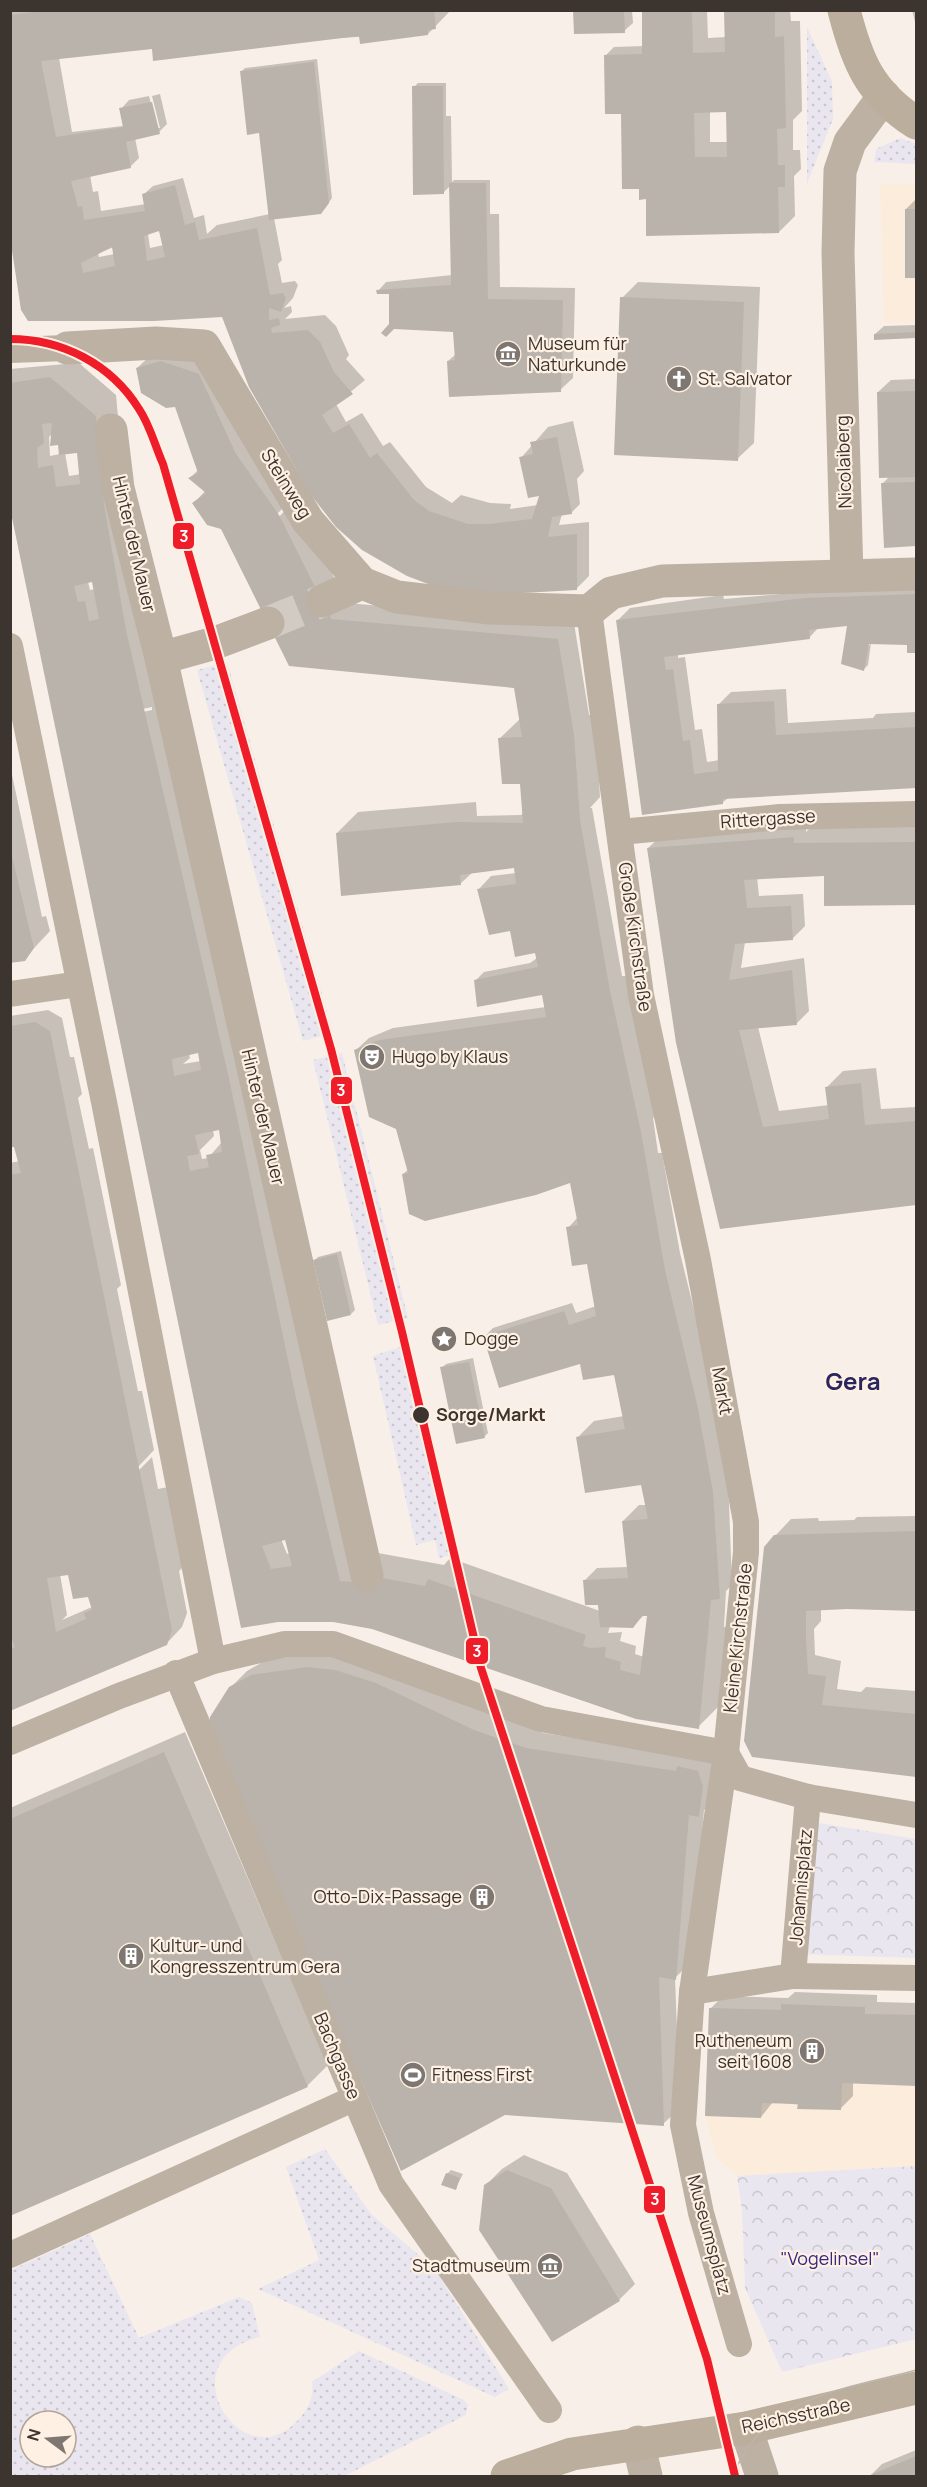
<svg xmlns="http://www.w3.org/2000/svg" width="927" height="2487" font-family="Manrope,sans-serif">
  <defs>
    <pattern id="grass-dots" width="8" height="8" patternUnits="userSpaceOnUse" patternTransform="scale(1.5)"><rect width="8" height="8" fill="#e9e6f0"/><path d="M2 2h.1M6 6h.1" fill="none" stroke="#c9c6ce" stroke-width="1.8" stroke-linecap="round"/></pattern>
    <pattern id="park-crowns" width="20" height="18" patternUnits="userSpaceOnUse" patternTransform="scale(1.5)"><rect width="20" height="18" fill="#e9e6f0"/><path d="M2 6a3 3 0 1 1 6 0M12 15a3 3 0 1 1 6 0" fill="none" stroke="#c9c6ce"/></pattern>
  </defs>
  <rect width="100%" height="100%" fill="#f8f0e8"/>
  <g fill="#fbecdb">
    <path d="M880 184H916V323H884Z"/>
    <path d="M709 2008 916 2015V2166L737 2176 716 2157 705 2116Z"/>
  </g>
  <g fill="url(#grass-dots)" fill-rule="evenodd">
    <path d="M807 27 832 81 833 119 807 183Z"/>
    <path d="M900 138 916 144V164L874 162 876 149Z"/>
    <path d="M227 662 333 1033 303 1041 197 670Z"/>
    <path d="M342 1053 408 1318 378 1325 313 1060Z"/>
    <path d="M403 1346 451 1555 439 1558 435 1540 416 1545 373 1356Z"/>
    <path d="M325 2149 371 2214 436 2270 509 2389 495 2397 258 2289 319 2260 286 2167Z"/>
    <path d="M90 2234 139 2338 239 2297 252 2303 260 2337C165 2361 242 2477 295 2423 307 2412 314 2398 312 2382L359 2351 464 2400 468 2405 466 2415 344 2476H11V2270ZM30 2421H66V2457H30Z"/>
  </g>
  <g fill="url(#park-crowns)">
    <path d="M813 1822 916 1839V1958L797 1954Z"/>
    <path d="M916 2166V2339L782 2372 745 2288 742 2210 737 2176Z"/>
  </g>
  <g fill="#0003" fill-rule="evenodd">
    <path d="M10 10H451L428 34 153 46 59 58 72 132 123 126 121 109 129 100 149 96 157 128H160L152 96 160 94 167 124 159 132 135 138 139 158 131 166 90 175 93 192 98 191 101 211 146 204 144 194 153 186 183 178 194 218 204 215 207 234 217 225 270 214 261 132 241 72 245 68 317 59 332 198 325 208 274 218 282 260 278 264 282 283 295 281 298 285 293 298 284 308 291 306 292 312 285 319 325 315 336 326 349 355 346 359 365 380 336 404 346 422 362 413 383 446 390 442 426 487 452 503 461 495 490 503 511 504 510 509 538 505 541 496 521 458 548 427 573 421 584 471 577 479 580 504 571 513 562 514 559 525 589 522V576L577 588 528 591 266 416 223 315 154 320 10 228ZM160 229 164 245 150 248 148 234ZM114 247 115 254 99 257 98 253Z"/>
    <path d="M575 10H632L633 23 624 31Z"/>
    <path d="M643 10H707L708 38 726 37V10H790L791 21H800L802 111 793 120V150H800L801 169 794 176 795 216 779 232 647 198 640 187 606 55 614 47 644 46ZM710 111H728L729 142H710Z"/>
    <path d="M912 10H916V28V26Z"/>
    <path d="M418 83H446V116H451L452 182 454 180H490V214H499L500 287 575 288 573 378 560 390 448 361 456 354 454 329 391 325V293L378 291 386 282 452 275 450 186 443 193 414 87Z"/>
    <path d="M916 199V276H906V209Z"/>
    <path d="M638 282 760 287 754 443 737 459 622 298Z"/>
    <path d="M916 325V337L876 338 875 334 884 326Z"/>
    <path d="M150 356 211 361 290 501 272 519 275 521 295 500 347 603 574 623 589 715H595L600 797 590 808H592L622 976H626L656 1115 653 1118 658 1153H662L680 1253 713 1387 728 1476 732 1585 726 1591 724 1627H729L719 1706 698 1727 636 1718 372 1627 333 1621H278L10 500V369L65 364 72 357 116 395 119 428 378 1553 444 1565 450 1558 600 1611 599 1603 584 1581 597 1568 628 1567 623 1521 639 1505H647L642 1483 578 1437 594 1421 624 1416 615 1373 485 1336 493 1328 572 1303 576 1313 596 1306 588 1263 568 1228 578 1217 573 1182 403 1174 409 1169 398 1128 356 1050 369 1038 393 1028 546 1007 544 993 475 981 484 972 530 963 537 958 536 951 511 929 479 889 491 876 516 873V865L473 872 460 884 337 833 358 812 476 802 477 816 521 815 524 812 521 783 499 739 521 718 515 687 290 664 222 530 194 503 205 491 190 478 198 470 176 405 137 368ZM53 433 59 443 60 454 50 456 49 437ZM82 451 81 474 69 476 65 453ZM93 581 95 589 90 590 88 582ZM152 707V710L70 728V725ZM199 1051 201 1061 183 1064 190 1058 189 1053ZM220 1129 222 1142 208 1158 202 1159 200 1150 214 1136 213 1130ZM287 1538 290 1553 287 1554 281 1539ZM649 1614 644 1657 635 1654 636 1646 620 1641 622 1632 608 1633 610 1626H633L644 1615Z"/>
    <path d="M916 379V545L885 546 882 484 890 476 878 392 891 380Z"/>
    <path d="M916 582V651L909 652 908 641 867 642V648L871 643 868 665 864 669 848 625 818 628 809 638 678 653V658L685 657 695 730 702 729 707 762 720 760 718 705 731 692 786 689 788 723 873 718 876 714 916 712V787L728 798 722 803 643 814 617 621 630 608 723 595 724 599Z"/>
    <path d="M10 765 42 917 46 916 50 931 24 959 10 961Z"/>
    <path d="M806 825V832L811 827 916 826V903L825 904V875L757 877 759 896 803 894 805 926 792 939 745 942 741 968 804 958 809 1011 797 1023 758 1027 779 1111 829 1105 827 1087 843 1071 876 1068 881 1109 916 1107V1204L721 1227 648 848 661 836Z"/>
    <path d="M48 1010 62 1018 70 1057H74L82 1094 78 1098 89 1149 93 1148 121 1285 117 1289 138 1391H142L154 1450 138 1467V1471L152 1457 158 1489 168 1487 184 1566 179 1571 187 1613 182 1627 166 1644 10 1710V1163L20 1161 10 1064V1016ZM73 1572 89 1595 92 1607 62 1620 67 1615 60 1574Z"/>
    <path d="M341 1251 355 1310 351 1314 314 1261 318 1257Z"/>
    <path d="M473 1358 488 1433 484 1437 442 1368 446 1364Z"/>
    <path d="M916 1516V1608H821V1621L814 1629 815 1655 841 1661 837 1689 861 1692 866 1687 916 1691V1776L753 1756 775 1536 791 1519 818 1518 819 1521 854 1520 857 1517Z"/>
    <path d="M325 1651 543 1733 690 1755H714L715 1799 704 1810 691 1962 675 1978 680 2108 663 2124 230 1688 247 1671 268 1659Z"/>
    <path d="M185 1732 328 2065 307 2086 10 2213V1808Z"/>
    <path d="M795 1992 877 1995V2002L916 2003V2084L853 2082V2096L840 2109 773 2102 761 2117 710 2009 723 1996 788 1998Z"/>
    <path d="M524 2155 567 2173 635 2284 619 2300 485 2186 502 2169Z"/>
    <path d="M451 2170 463 2174 455 2189 447 2174Z"/>
    <path d="M916 2450V2476H870L882 2464Z"/>
  </g>
  <g fill="#b9b3ac" fill-rule="evenodd">
    <path d="M50 10H434L436 29 428 30V35L360 44 359 36 153 61 152 49 41 61 56 137 123 127 119 108 152 102 160 134 126 142 131 168 71 181 78 207 82 206 84 220 145 211 142 194 175 185 185 225 195 222 199 240 257 228 270 295 283 293 286 298 281 312 269 308V320L279 318 280 325 271 328 272 333 308 330 320 342 334 372 353 394 322 415 333 433 349 424 370 458 377 453 414 500 429 511 468 524H490L532 519 539 496 528 498 519 457 533 454 530 442 557 437 572 514 552 517 548 537 577 534V590L483 595 444 590 407 576 362 550 336 527 311 495 249 387 222 317 154 321H28L21 310 10 237V15ZM159 231 165 257 147 261 144 236ZM112 247 115 266 83 273 81 263Z"/>
    <path d="M573 10H624L625 33 574 34Z"/>
    <path d="M642 10H692L693 53 725 52 724 10H775V37L784 36 786 128 777 129 778 165H785V187H778L779 233 646 236V199L639 200V189H622L621 114H605L604 55 642 54ZM726 112 727 157H695L694 113Z"/>
    <path d="M314 62 329 203 321 214 269 220 259 133 247 135 240 71Z"/>
    <path d="M412 86H443L444 194 413 195Z"/>
    <path d="M449 183H486L488 299 563 300 561 392 449 397 447 361 455 360 453 332 394 329 386 337 381 333 389 324V294H377L376 290 451 285Z"/>
    <rect x="905" y="209" width="11" height="69"/>
    <path d="M620 297 744 302 738 461 614 455Z"/>
    <path d="M916 332V338L874 340V334Z"/>
    <path d="M161 361 199 374 236 454 279 515 331 619 558 639 574 735 580 820 610 991 641 1132 665 1270 697 1404 713 1492 720 1599 711 1600 699 1729 636 1719 372 1629 333 1622H278L241 1628 10 508V383L50 377 96 416 104 504 126 630 228 1074 296 1398 340 1581 354 1582 367 1575 425 1586 428 1579 586 1635 583 1646 590 1648 606 1647 605 1657 621 1662 620 1670 640 1675 647 1616H642L633 1628 600 1627 598 1605H585L583 1580 628 1578 622 1521 648 1519 641 1485 585 1493 576 1437 625 1429 614 1375 583 1380 580 1364 499 1388 483 1336 564 1311 569 1325 596 1316 587 1264 572 1266 566 1227 578 1225 570 1183 536 1195 425 1221 409 1214 402 1174 408 1173 396 1129 369 1117 354 1050 379 1040 546 1017 542 995 477 1007 474 980 538 967 535 953 515 957 510 931 489 935 477 889 516 884 514 868 460 875 461 885 341 896 336 833 455 822 523 823 520 784H502L498 738 522 737 514 688 289 666 221 529 207 525 192 503 206 493 188 478 198 473 175 407 166 408 141 393 136 368ZM52 423 50 446 58 445 59 455 77 453 80 484 56 487 53 465 38 468 37 448 44 443 42 424ZM92 582 99 619 89 621 85 601 78 602 74 586ZM198 1053 201 1070 174 1076 172 1059ZM219 1130 222 1152 206 1155 209 1167 190 1171 187 1156 199 1154 195 1135ZM285 1540 292 1566 271 1569 262 1546Z"/>
    <path d="M916 391V477L879 478 877 392Z"/>
    <path d="M916 482V546L884 548 881 483Z"/>
    <path d="M916 594V653H907V645L869 644 864 671 841 664 847 626 809 630 810 639 664 657 666 670 673 669 683 741 690 740 694 774 718 771 717 704 774 701 776 735 916 727V788L723 799V804L642 815 616 620 805 598Z"/>
    <path d="M794 837V843L916 842V905L824 906V876L744 880 747 908 791 906 793 940 735 944 729 980 792 970 797 1025 739 1030 763 1127 829 1119 825 1087 861 1083 865 1125 916 1121V1205L720 1229 676 1043 647 848Z"/>
    <path d="M10 848 34 948 25 961 10 963Z"/>
    <path d="M35 1022 50 1031 172 1630 167 1645 10 1711V1649L15 1647 10 1634V1175L21 1173 14 1147H10V1026ZM68 1575 73 1599 88 1597 92 1610 84 1613 86 1619 56 1632 47 1578Z"/>
    <path d="M337 1254 351 1315 327 1321 313 1260Z"/>
    <path d="M469 1362 485 1438 456 1444 440 1367Z"/>
    <path d="M916 1531V1611L847 1609 806 1611V1639L808 1674 826 1676 822 1705 916 1714V1777L752 1757 744 1741 764 1547 774 1535Z"/>
    <path d="M308 1667 335 1670 376 1683 474 1730 526 1748 676 1771 677 1766 698 1771 703 1786 699 1817 689 1815 676 1980 659 1977 664 2126 505 2115 401 2171 209 1734 210 1717 229 1687 251 1675Z"/>
    <path d="M164 1752 308 2087 10 2216V1819Z"/>
    <path d="M781 2004 865 2007V2014L916 2015V2086L842 2083 841 2110 797 2109 798 2104 762 2103 761 2118 705 2116 709 2008 781 2010Z"/>
    <path d="M507 2170 551 2188 620 2301 552 2342 479 2230 484 2185Z"/>
    <path d="M446 2173 460 2178 456 2190 441 2185Z"/>
    <path d="M916 2456V2476H868Z"/>
  </g>
  <g fill="none" stroke-linecap="round" stroke-linejoin="round">
    <path stroke="#d2cbc3" stroke-width="33" stroke-dasharray="33 16" stroke-linecap="butt" d="M268 623 322 601"/>
    <g stroke="#bdb1a3" stroke-width="26">
      <path d="M10 350 67 348"/>
      <path d="M589 611 641 995 698 1260 746 1522V1552L726 1753 692 1992 683 2125 701 2213 739 2344"/>
      <path d="M10 646 104 1102 213 1661"/>
      <path d="M620 832 780 817 916 814"/>
      <path d="M10 994 79 984"/>
      <path d="M176 1673 391 2184 549 2410"/>
      <path d="M10 1742 119 1696 213 1661 285 1644H333L541 1719 726 1753"/>
      <path d="M726 1753 740 1778 808 1797 916 1815"/>
      <path d="M808 1797 793 1976 916 1978"/>
      <path d="M692 1992 793 1976"/>
      <path d="M10 2255 355 2098"/>
    </g>
    <g stroke="#bdb1a3" stroke-width="33">
      <path d="M67 348 156 343 204 346 308 521 362 583 397 597 490 608 589 611 611 593 662 581 916 574"/>
      <path d="M111 430 118 488 161 658 367 1575"/>
      <path d="M847 576 838 253 840 171 850 142 884 96"/>
      <path d="M322 601 362 583"/>
      <path d="M161 658 215 643 268 623"/>
      <path d="M746 2428 762 2476"/>
      <path d="M638 2442 646 2476"/>
    </g>
    <g stroke="#bcae9d" stroke-width="33">
      <path d="M844 10C857 62 870 93 916 123"/>
      <path d="M507 2476 572 2454 746 2428 916 2388"/>
    </g>
    <path stroke="#bcb4ab" stroke-width="1.5" d="M732 2476C735 2468 741 2460 745 2452 781 2394 855 2387 916 2370"/>
    <g stroke="#fef0e2" stroke-width="12">
      <path id="tram-1" d="M10 339C62 339 111 364 139 409 150 425 155 446 163 464L331 1049 402 1332 481 1668 707 2359 735 2476"/>
    </g>
    <use href="#tram-1" stroke="#ef1c29" stroke-width="8"/>
  </g>
  <defs>
    <g id="museum-disc" transform="scale(1.35)"><circle r="9.5" fill="#7e7670" stroke="#fef0e2"/><path d="M0-6L6-3V-2H-6V-3ZM-5-1h2V3h-2ZM-1-1h2V3h-2ZM3-1h2V3H3ZM-6 4H6V6H-6Z" fill="#fff"/></g>
    <g id="church-disc" transform="scale(1.35)"><circle r="9.5" fill="#7e7670" stroke="#fef0e2"/><path d="M-1.2-6h2.4v3.5h3.3v2.4h-3.3V6h-2.4V-.1h-3.3v-2.4h3.3Z" fill="#fff"/></g>
    <g id="theatre-disc" transform="scale(1.35)"><circle r="9.5" fill="#7e7670" stroke="#fef0e2"/><path d="M-5-5.5Q0-4 5-5.5V0Q5 5 0 6Q-5 5-5 0ZM-3.3-2.5H-1v1.5H-3.3ZM1-2.5H3.3v1.5H1ZM-2.8 1Q0 5.5 2.8 1Z" fill="#fff"/></g>
    <g id="sight-disc" transform="scale(1.35)"><circle r="9.5" fill="#7e7670" stroke="#fef0e2"/><path d="M0-6L1.8-2.2L6-1.7L2.9 1.2L3.7 5.4L0 3.3L-3.7 5.4L-2.9 1.2L-6-1.7L-1.8-2.2Z" fill="#fff"/></g>
    <g id="building-disc" transform="scale(1.35)"><circle r="9.5" fill="#7e7670" stroke="#fef0e2"/><path d="M-4-6H4V6H1V3H-1V6H-4ZM-2.5-4.3h1.7v1.8h-1.7ZM.8-4.3h1.7v1.8H.8ZM-2.5-1h1.7V.8h-1.7ZM.8-1h1.7V.8H.8Z" fill="#fff"/></g>
    <g id="stadium-disc" transform="scale(1.35)"><circle r="9.5" fill="#7e7670" stroke="#fef0e2"/><path d="M0-5a6.5 5 0 1 0 0 10a6.5 5 0 1 0 0-10ZM-3.5-1.8h7v3.6h-7Z" fill="#fff"/></g>
  </defs>
  <g fill-rule="evenodd">
    <use href="#museum-disc" x="508" y="354"/>
    <use href="#church-disc" x="679" y="379"/>
    <use href="#theatre-disc" x="372" y="1057"/>
    <use href="#sight-disc" x="444" y="1339"/>
    <use href="#building-disc" x="482" y="1897"/>
    <use href="#building-disc" x="131" y="1956"/>
    <use href="#building-disc" x="812" y="2051"/>
    <use href="#stadium-disc" x="413" y="2075"/>
    <use href="#museum-disc" x="550" y="2266"/>
  </g>
  <circle fill="#3c352f" stroke="#fef0e2" stroke-width="2" cx="421" cy="1415" r="9"/>
  <g text-anchor="middle" stroke-width="4.5" stroke-linejoin="round" paint-order="stroke">
    <g font-size="18" fill="#3c352f" stroke="#fef0e2" text-anchor="start">
      <text x="528" y="350">Museum für<tspan x="528" dy="21">Naturkunde</tspan></text>
      <text x="698" y="385">St. Salvator</text>
      <text x="392" y="1063">Hugo by Klaus</text>
      <text x="464" y="1345">Dogge</text>
      <text x="462" y="1903" text-anchor="end">Otto-Dix-Passage</text>
      <text x="150" y="1952">Kultur- und<tspan x="150" dy="21">Kongresszentrum Gera</tspan></text>
      <text x="792" y="2047" text-anchor="end">Rutheneum<tspan x="792" dy="21">seit 1608</tspan></text>
      <text x="432" y="2081">Fitness First</text>
      <text x="530" y="2272" text-anchor="end">Stadtmuseum</text>
    </g>
    <g font-size="18" fill="#3c352f" stroke="#fef0e2">
      <text transform="translate(844 462) rotate(-92)" y="6">Nicolaiberg</text>
      <text transform="translate(286 484) rotate(58)" y="6">Steinweg</text>
      <text transform="translate(134 544) rotate(77)" y="6">Hinter der Mauer</text>
      <text transform="translate(768 819) rotate(-4)" y="6">Rittergasse</text>
      <text transform="translate(635 937) rotate(82)" y="6">Große Kirchstraße</text>
      <text transform="translate(263 1117) rotate(77)" y="6">Hinter der Mauer</text>
      <text transform="translate(722 1391) rotate(80)" y="6">Markt</text>
      <text transform="translate(738 1638) rotate(-84)" y="6">Kleine Kirchstraße</text>
      <text transform="translate(801 1887) rotate(-85)" y="6">Johannisplatz</text>
      <text transform="translate(337 2056) rotate(67)" y="6">Bachgasse</text>
      <text transform="translate(709 2235) rotate(75)" y="6">Museumsplatz</text>
      <text transform="translate(796 2416) rotate(-12)" y="6">Reichsstraße</text>
    </g>
    <g font-size="18" font-weight="bold" fill="#3c352f" stroke="#fef0e2" text-anchor="start">
      <text x="436" y="1421">Sorge/Markt</text>
    </g>
    <g font-size="18" fill="#342885" stroke="#fef0e2">
      <text x="830" y="2265">"Vogelinsel"</text>
    </g>
    <g font-size="24" font-weight="bold" fill="#28255f" stroke="#fef0e2">
      <text x="853" y="1390">Gera</text>
    </g>
  </g>
  <g stroke="#fef0e2" stroke-width="2">
    <rect x="172" y="522" width="23" height="28" rx="6" fill="#ef1c29"/>
    <rect x="330" y="1076" width="23" height="29" rx="6" fill="#ef1c29"/>
    <rect x="465" y="1637" width="24" height="28" rx="6" fill="#ef1c29"/>
    <rect x="643" y="2185" width="23" height="29" rx="6" fill="#ef1c29"/>
  </g>
  <g font-size="16" text-anchor="middle" font-weight="bold" fill="#fff">
    <text x="184" y="542">3</text>
    <text x="341" y="1096">3</text>
    <text x="477" y="1657">3</text>
    <text x="655" y="2205">3</text>
  </g>
  <rect width="927" height="2487" fill="none" stroke="#3c352f" stroke-width="24"/>
  <g transform="translate(48 2439) rotate(286)"><circle r="28" fill="#fef0e2" stroke="#b0a59a" stroke-width="1.5"/>
  <path d="M0-4.5L10 22L0 15L-10 22Z" fill="#7e7670"/>
  <text y="-9" font-size="16" font-weight="bold" text-anchor="middle" fill="#3c352f">N</text>
  </g>
</svg>
